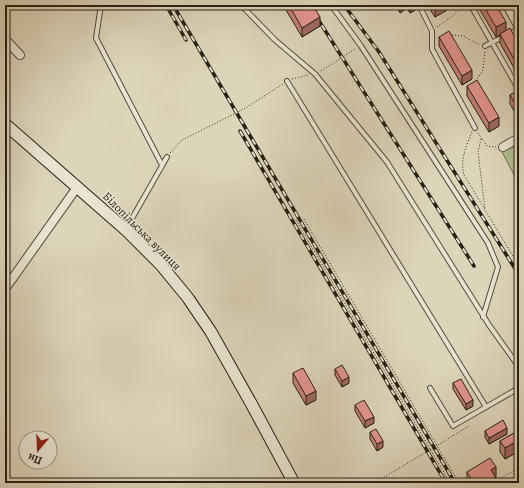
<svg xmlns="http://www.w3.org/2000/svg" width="524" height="488" font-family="Alegreya,serif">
  <rect width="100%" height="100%" fill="#ddd5ba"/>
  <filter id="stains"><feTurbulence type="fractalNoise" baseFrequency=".005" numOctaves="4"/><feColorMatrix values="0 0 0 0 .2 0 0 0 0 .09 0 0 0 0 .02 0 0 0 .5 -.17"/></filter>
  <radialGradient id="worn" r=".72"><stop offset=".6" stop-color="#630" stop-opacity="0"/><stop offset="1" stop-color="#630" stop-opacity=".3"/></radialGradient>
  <path fill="#afbd91" stroke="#6c6e54" d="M519 143V184L502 152Z"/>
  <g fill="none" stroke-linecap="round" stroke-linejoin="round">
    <g stroke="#554d3f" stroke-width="6">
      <g id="lane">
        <path d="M101 5 96 38 162 165"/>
        <path d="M241 5 275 40 315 74 387 162 489 325 519 367"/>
        <path d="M331 5 361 46 488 243 498 267 483 317"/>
        <path d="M419 5 432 31V49L475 128"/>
        <path d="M468 5 473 9 519 90"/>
        <path d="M485 46 519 29"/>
        <path d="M287 81 486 407 519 388"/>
        <path d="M126 229 167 157"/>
        <path d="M430 388 453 426 486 407"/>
      </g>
    </g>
    <g stroke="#554d3f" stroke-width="10">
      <g id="street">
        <path d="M507 5 519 27"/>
        <path d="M5 39 20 55"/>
        <path d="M503 147 519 138"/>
        <path d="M5 289 78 186"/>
      </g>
    </g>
    <g stroke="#282016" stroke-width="13">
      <path id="secondary" d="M5 124 126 230 161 265 188 298 211 332 252 405 294 483"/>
    </g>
    <g stroke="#282016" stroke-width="1" stroke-dasharray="1 2" stroke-linecap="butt">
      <path d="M437 27 454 15 460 5"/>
      <path d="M452 35 463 36 480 45"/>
      <path d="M321 71 355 49"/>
      <path d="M292 79 308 75"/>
      <path d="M476 81 483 70 485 51"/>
      <path d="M472 132C466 145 460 161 464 175L519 266"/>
      <path d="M478 133 487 146 496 147"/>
      <path d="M481 139 478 152 485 209"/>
      <path d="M170 153 182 140 244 109 283 84"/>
      <path d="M304 219 459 483"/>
      <path d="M296 220 450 483"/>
      <path d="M443 442 469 426"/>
      <path d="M500 479 519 468"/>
      <path d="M374 483 376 482"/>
      <path d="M463 483 468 480"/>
    </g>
    <use href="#lane" stroke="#e9e4d2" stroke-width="4"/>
    <use href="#street" stroke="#e9e4d2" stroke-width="8"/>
    <use href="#secondary" stroke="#e9e4d2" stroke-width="11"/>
    <g stroke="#282016" stroke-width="3.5">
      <g id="rail">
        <path d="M166 5 186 40"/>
        <path d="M173 5 455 483"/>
        <path d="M309 5 474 266"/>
        <path d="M344 5 379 52 519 275"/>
        <path d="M240 131 446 483"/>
      </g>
    </g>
    <use href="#rail" stroke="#e9e4d2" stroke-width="2" stroke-dasharray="6" stroke-linecap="butt"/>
    <path stroke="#282016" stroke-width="1" stroke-dasharray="1 2" stroke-linecap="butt" d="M376 482 443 442"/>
  </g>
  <g fill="#c4807b" stroke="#282016">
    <path d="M283 5H313L320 26 302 37Z"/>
    <path d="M397 5H417V9L410 13 407 8 400 13 397 7Z"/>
    <path d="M427 5H447V10L435 17Z"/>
    <path d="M477 5H496L506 30 519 45V77L500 43V35L496 37Z"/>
    <path d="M439 37 472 79 462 85 439 46Z"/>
    <path d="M467 86 499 126 489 132 467 96Z"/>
    <path d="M519 90V115L517 116 510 104V95Z"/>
    <path d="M335 369 349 383 342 387 335 375Z"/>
    <path d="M293 373 316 400 306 405 293 383Z"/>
    <path d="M453 383 473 406 466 410 453 389Z"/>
    <path d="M355 405 374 423 365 428 355 411Z"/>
    <path d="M519 416V451L505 459 500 452V441L516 432 515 430V419Z"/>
    <path d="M485 431 507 434 489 444 485 437Z"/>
    <path d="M370 432 383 447 377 451 370 439Z"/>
    <path d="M467 472 496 479 499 483H467Z"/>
  </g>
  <g fill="#a06864" stroke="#282016">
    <path d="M403 5H407V8L400 13V7Z"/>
    <path d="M414 5H417V9L410 13V8Z"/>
    <path d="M435 5H447V10L435 17Z"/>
    <path d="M320 17V26L302 37V28Z"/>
    <path d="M506 22V32L496 37V27Z"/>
    <path d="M472 70V79L462 85V76Z"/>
    <path d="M519 105V115L517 116V107Z"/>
    <path d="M499 117V126L489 132V123Z"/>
    <path d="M349 377V383L342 387V381Z"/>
    <path d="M316 391V400L306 405V396Z"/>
    <path d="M473 400V406L466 410V404Z"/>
    <path d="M374 417V423L365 428V421Z"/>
    <path d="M507 428V434L489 444V438Z"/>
    <path d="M519 440V451L505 459V448Z"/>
    <path d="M383 441V447L377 451V444Z"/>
    <path d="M496 467V480L491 470Z"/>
    <path d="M478 480V483H474Z"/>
  </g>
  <g fill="#e4958f" stroke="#282016">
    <path d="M289 5H313L320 17 302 28Z"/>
    <path d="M408 5H414L410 8Z"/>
    <path d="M483 5H496L506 22 496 27Z"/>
    <path d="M510 28 519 45V68L500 34Z"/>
    <path d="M449 31 472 70 462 76 439 37Z"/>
    <path d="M477 80 499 117 489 123 467 86Z"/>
    <path d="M519 90V105L517 107 510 95Z"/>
    <path d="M342 365 349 377 342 381 335 369Z"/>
    <path d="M303 368 316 391 306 396 293 373Z"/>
    <path d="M461 379 473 400 466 404 453 383Z"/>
    <path d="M364 400 374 417 365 421 355 405Z"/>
    <path d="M519 416V426L515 419Z"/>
    <path d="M503 420 507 428 489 438 485 431Z"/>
    <path d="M376 429 383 441 377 444 370 432Z"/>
    <path d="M519 430V440L505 448 500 441Z"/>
    <path d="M490 458 496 467 491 470 499 483H480L478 480 474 483 467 472Z"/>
  </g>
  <g text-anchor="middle" stroke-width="3" stroke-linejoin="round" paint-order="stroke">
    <g font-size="12" fill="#282016" stroke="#e9e4d2">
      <text transform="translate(142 231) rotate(45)" y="4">Білопільська вулиця</text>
    </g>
  </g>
  <rect width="524" height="488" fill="none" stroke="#ddd5ba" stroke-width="20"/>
  <rect x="6" y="6" width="512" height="476" fill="none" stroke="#282016" stroke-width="2"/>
  <rect x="10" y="10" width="504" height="468" fill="none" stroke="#282016"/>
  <g transform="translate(38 450) rotate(199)"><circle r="19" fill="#e9e4d2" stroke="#9c9687"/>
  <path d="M0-3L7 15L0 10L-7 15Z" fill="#8f2418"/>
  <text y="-6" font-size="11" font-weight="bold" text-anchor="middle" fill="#282016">Пн</text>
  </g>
  <rect width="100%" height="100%" filter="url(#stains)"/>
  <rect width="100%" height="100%" fill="url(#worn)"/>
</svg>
